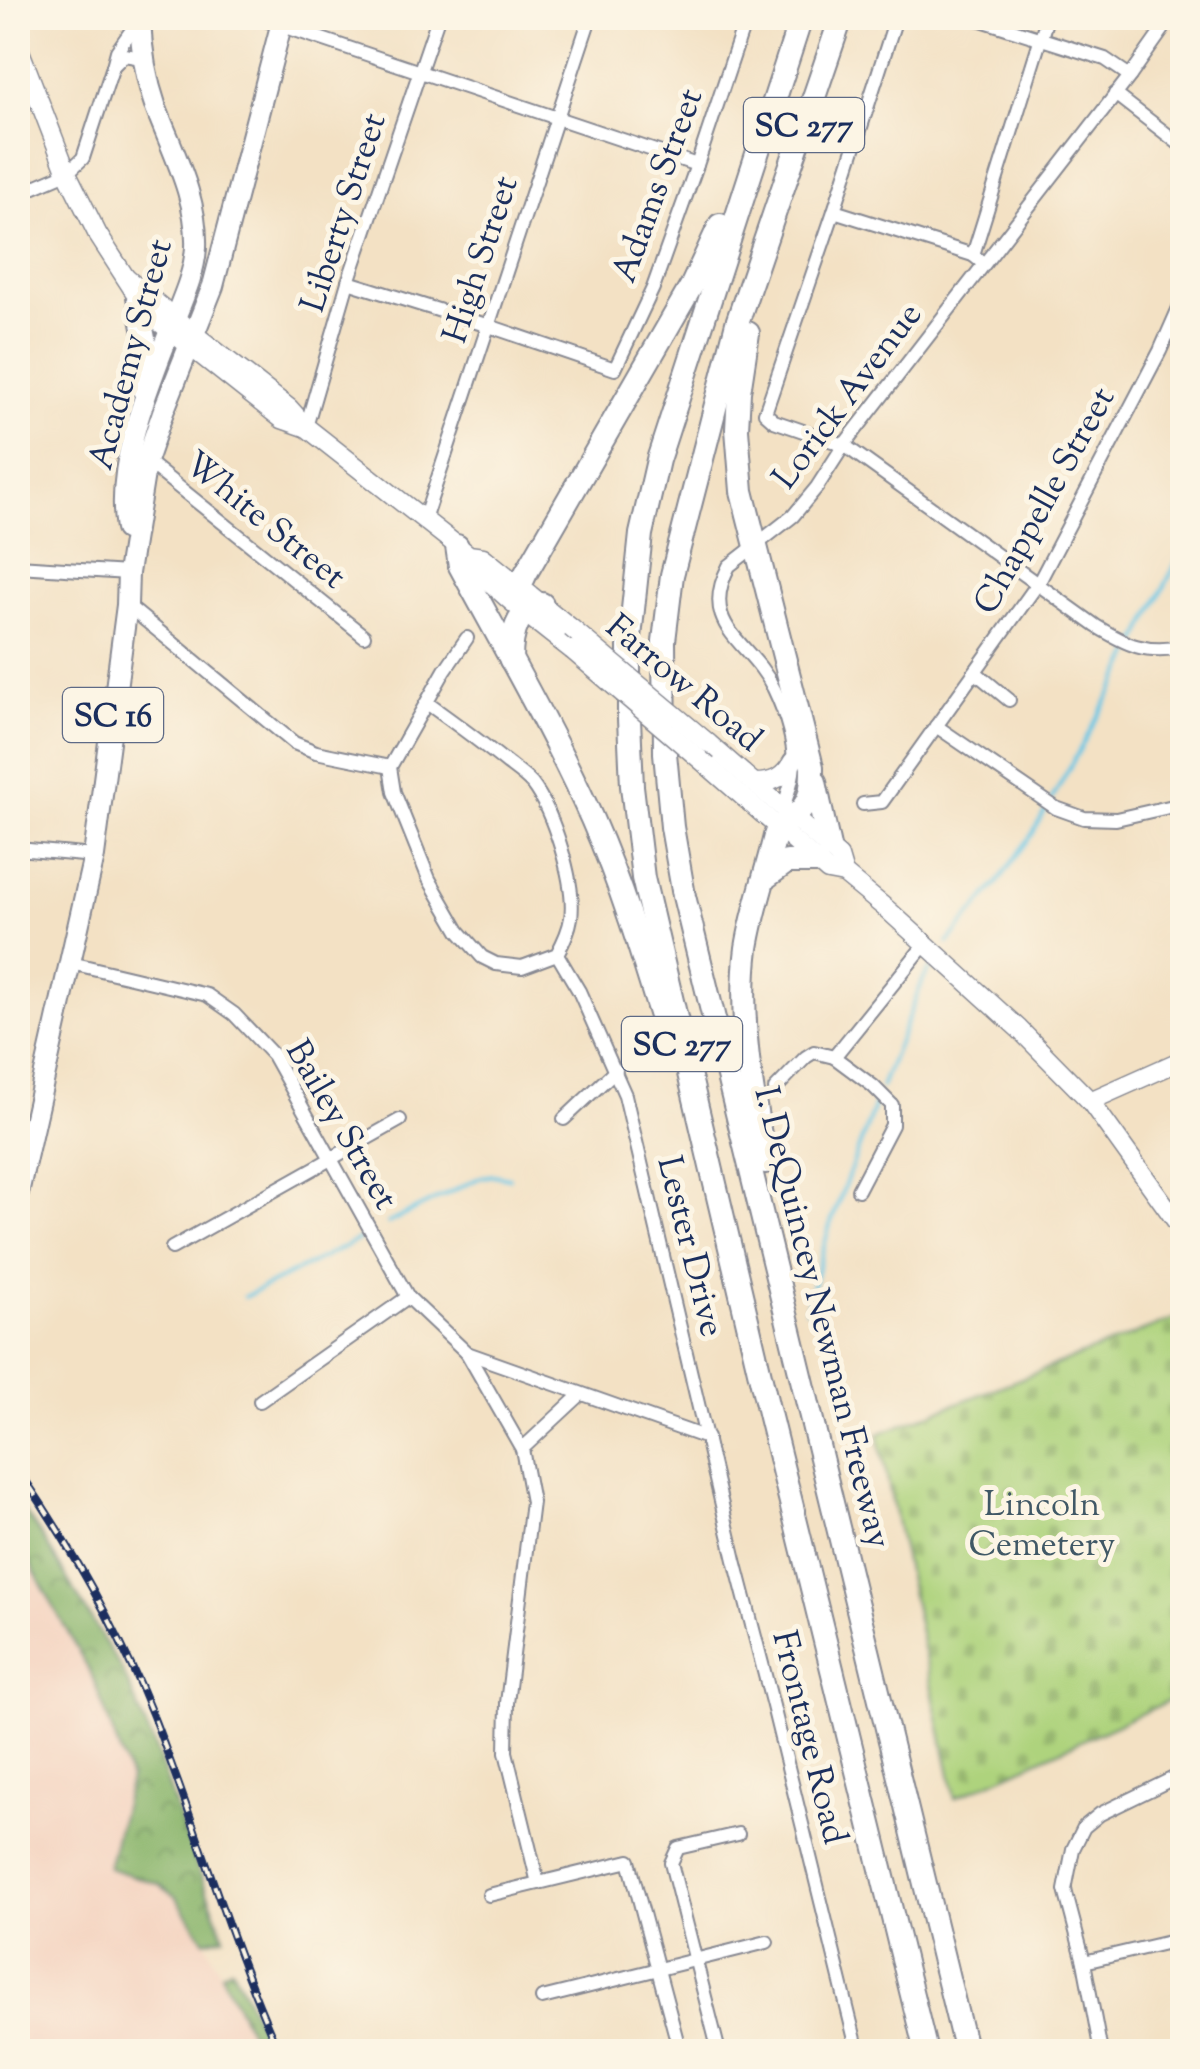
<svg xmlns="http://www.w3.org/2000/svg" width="1200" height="2069" font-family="'Sorts Mill Goudy',serif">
  <defs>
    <pattern id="forest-crowns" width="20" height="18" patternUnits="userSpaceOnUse" patternTransform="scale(2.5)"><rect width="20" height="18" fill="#8ab56c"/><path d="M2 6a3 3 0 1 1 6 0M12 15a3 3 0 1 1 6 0" fill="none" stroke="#70945c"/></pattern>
    <pattern id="cemetery-stones" width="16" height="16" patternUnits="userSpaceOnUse" patternTransform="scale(2.5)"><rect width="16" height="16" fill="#aed37d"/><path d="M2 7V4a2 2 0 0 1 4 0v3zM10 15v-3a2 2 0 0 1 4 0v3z" fill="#95b56e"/></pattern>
  </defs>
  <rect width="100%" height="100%" fill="#fcf5e5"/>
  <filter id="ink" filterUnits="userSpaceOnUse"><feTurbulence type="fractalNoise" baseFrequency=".01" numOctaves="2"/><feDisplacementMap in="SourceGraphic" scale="20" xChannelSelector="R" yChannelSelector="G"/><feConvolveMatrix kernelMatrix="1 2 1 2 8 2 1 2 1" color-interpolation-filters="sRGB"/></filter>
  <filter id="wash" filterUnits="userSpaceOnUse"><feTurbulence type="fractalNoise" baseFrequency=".0048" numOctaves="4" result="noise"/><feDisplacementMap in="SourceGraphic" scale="40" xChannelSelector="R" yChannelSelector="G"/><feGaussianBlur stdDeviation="2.25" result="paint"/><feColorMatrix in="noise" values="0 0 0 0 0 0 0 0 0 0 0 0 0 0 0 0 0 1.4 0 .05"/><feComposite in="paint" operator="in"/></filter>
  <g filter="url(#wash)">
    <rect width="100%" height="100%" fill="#f3e1c4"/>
    <path fill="#f4d3c0" d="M18 1542 92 1676 131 1779 108 1868 158 1884 176 1897 205 1941 259 2051H18Z"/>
    <g fill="url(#forest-crowns)" stroke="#527265" stroke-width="2.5">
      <path d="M18 1502 44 1540 124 1674 160 1760 181 1824 224 1936 205 1941 176 1897 159 1884 108 1868 130 1779 92 1676 18 1542Z"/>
      <path d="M232 1967 271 2051H259L221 1973Z"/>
    </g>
    <path fill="url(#cemetery-stones)" stroke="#64816e" stroke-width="2.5" d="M1182 1316V1695L955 1798 878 1434Z"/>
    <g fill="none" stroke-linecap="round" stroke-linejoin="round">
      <g stroke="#66c6e5" stroke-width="4">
        <path d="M948 943 999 881 1033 833 1118 681 1182 551"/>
        <path d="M881 1087 923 980 930 969"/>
        <path d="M388 1223 481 1177 494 1175 509 1178"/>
        <path d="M244 1297 360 1239"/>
        <path d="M806 1310 830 1225 878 1096"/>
      </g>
    </g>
  </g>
  <g filter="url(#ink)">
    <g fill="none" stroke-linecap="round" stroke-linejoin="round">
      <g stroke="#878891" stroke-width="16">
        <g id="street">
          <path d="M259 18 697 165"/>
          <path d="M896 18 834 211 765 413 774 421 844 445 1096 626C1127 645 1145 654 1182 647"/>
          <path d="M975 18 1105 59 1130 76"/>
          <path d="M138 21 117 51 113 66 124 55 142 58"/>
          <path d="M1115 94 1182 146"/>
          <path d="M18 194 67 173 83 158 113 66"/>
          <path d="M834 211 973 255"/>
          <path d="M984 264 973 255 1047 18"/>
          <path d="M348 282 489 326 615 369 653 288 697 165 746 18"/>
          <path d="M306 427 348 282 438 18"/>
          <path d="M145 460 364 636"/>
          <path d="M424 520 590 18"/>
          <path d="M18 566 128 573"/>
          <path d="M127 605 294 743 316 752 390 767"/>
          <path d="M975 672 1009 700"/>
          <path d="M427 703C455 723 482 743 508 764 516 770 526 777 532 784 553 811 576 884 571 918 569 931 563 943 557 954L522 967 496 964 482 957 459 931 429 879 394 792 390 767 445 670 467 638"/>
          <path d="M936 726 1056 808 1084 818 1116 819 1182 804"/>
          <path d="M863 804 882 802 1039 582 1160 351 1182 301"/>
          <path d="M782 811C786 799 791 786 793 773 797 747 785 712 774 689 751 641 697 627 729 566L793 516 817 487 844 445 1130 76 1171 18"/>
          <path d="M18 849 94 856"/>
          <path d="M557 954 579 991 625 1095 735 1560 773 1706 858 2052"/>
          <path d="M71 963 207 995 234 1014 273 1055 408 1297 467 1353 707 1438"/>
          <path d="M834 1057 873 1086 892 1105V1125L858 1190"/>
          <path d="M775 1089 806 1057 814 1052 834 1057 926 943"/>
          <path d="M564 1119 616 1070"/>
          <path d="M172 1248 400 1120"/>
          <path d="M467 1353 522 1449 532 1502 507 1703 506 1752 538 1883"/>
          <path d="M260 1401 408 1297"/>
          <path d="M522 1449 580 1395"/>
          <path d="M489 1895 629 1861 680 2052"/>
          <path d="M1084 1962 1065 1890 1073 1849 1084 1827 1100 1814 1182 1774"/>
          <path d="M542 1998 767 1942"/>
          <path d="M719 2052 671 1863 678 1848 738 1834"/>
          <path d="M772 2052 793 2047"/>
          <path d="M1101 2052 1084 1962 1182 1939"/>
        </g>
      </g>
      <g stroke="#878891" stroke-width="21">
        <g id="secondary">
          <path d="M18 46 67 173 98 235 149 314 282 419 305 427"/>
          <path d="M126 278 194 334 289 408 306 427 469 555 483 557 571 628"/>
          <path d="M469 555C480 581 547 630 572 650"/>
          <path d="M708 743 839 857 844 874"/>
          <path d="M708 766 828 871 844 874 889 911 1019 1029 1090 1101 1182 1229"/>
          <path d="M754 783C773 783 784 778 793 761"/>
          <path d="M1090 1101 1182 1060"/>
        </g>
      </g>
      <g stroke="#878891" stroke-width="24">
        <g id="primary">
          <path d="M137 297 146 344 142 389"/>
          <path d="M126 529C115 465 148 387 171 328 181 302 194 276 196 248 198 198 173 153 156 108 146 79 141 49 140 18"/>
          <path d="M18 1193 94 856 127 605 128 573 146 461 163 412 213 286 283 18"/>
        </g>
      </g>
      <g stroke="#878891" stroke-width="26">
        <g id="highway">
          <path d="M801 18 658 460 641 534 629 647V719L632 786 643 878 769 1413 926 2052"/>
          <path d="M841 18 737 323 672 575 664 641 665 753 672 827 684 896 966 2052"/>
          <path d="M748 333 739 392 737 429 742 491 812 767C812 782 812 798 801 810 792 820 779 822 775 836 766 874 753 910 747 948 738 1019 752 1093 765 1162"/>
          <path d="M457 546 460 566C505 649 553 732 592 819 621 885 642 954 663 1023"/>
          <path d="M525 611 520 586 526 573 692 285 720 225"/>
          <path d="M511 660C511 637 516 609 542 604"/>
          <path d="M815 782 829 847"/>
          <path d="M765 878 787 862H817"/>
        </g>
      </g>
      <use href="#street" stroke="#fff" stroke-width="12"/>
      <use href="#secondary" stroke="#fff" stroke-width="18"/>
      <use href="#primary" stroke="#fff" stroke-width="20"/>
      <use href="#highway" stroke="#fff" stroke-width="22"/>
      <g stroke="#1b2f5e" stroke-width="8">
        <path id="rail" d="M18 1469C71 1546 118 1629 153 1716 197 1827 230 1943 279 2052"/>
      </g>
      <use href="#rail" stroke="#fcf5e5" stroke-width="4" stroke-dasharray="11" stroke-linecap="butt"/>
      <g stroke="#878891" stroke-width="21" stroke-linecap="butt">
        <g id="secondary-bridge">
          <path d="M571 628 708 743"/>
          <path d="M572 650 708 766"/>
        </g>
      </g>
      <use href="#secondary-bridge" stroke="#fff" stroke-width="18"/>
    </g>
  </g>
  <g text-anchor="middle" stroke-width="10" stroke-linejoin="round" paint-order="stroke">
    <g fill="#fcf5e5" stroke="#5e6a86" stroke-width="2.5">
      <rect x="744" y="98" width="120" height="54" rx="8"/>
      <rect x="63" y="688" width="100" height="54" rx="8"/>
      <rect x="622" y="1017" width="120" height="54" rx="8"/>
    </g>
    <g font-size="32" font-weight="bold" fill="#1b2f5e">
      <text x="804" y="136">SC 277</text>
      <text x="113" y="726">SC 16</text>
      <text x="682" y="1055">SC 277</text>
    </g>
    <g font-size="35" fill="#1b2f5e" stroke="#fcf5e5">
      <text transform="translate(656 185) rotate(-70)" y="12">Adams Street</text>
      <text transform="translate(342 212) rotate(-72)" y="12">Liberty Street</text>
      <text transform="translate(479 259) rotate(-72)" y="12">High Street</text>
      <text transform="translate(129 354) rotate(-75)" y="12">Academy Street</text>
      <text transform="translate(846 395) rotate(-53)" y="12">Lorick Avenue</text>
      <text transform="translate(1043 500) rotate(-61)" y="12">Chappelle Street</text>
      <text transform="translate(266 519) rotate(39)" y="12">White Street</text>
      <text transform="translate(685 682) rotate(40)" y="12">Farrow Road</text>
      <text transform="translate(343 1124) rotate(60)" y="12">Bailey Street</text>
      <text transform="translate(692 1246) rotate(76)" y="12">Lester Drive</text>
      <text transform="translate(824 1317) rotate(76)" y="12">I. DeQuincey Newman Freeway</text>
      <text transform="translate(811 1737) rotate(76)" y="12">Frontage Road</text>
    </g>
    <g font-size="35" fill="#405866" stroke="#fcf5e5">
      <text x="1042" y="1515">Lincoln<tspan x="1042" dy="40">Cemetery</tspan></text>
    </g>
  </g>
  <rect width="1200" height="2069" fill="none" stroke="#fcf5e5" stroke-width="60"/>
</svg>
